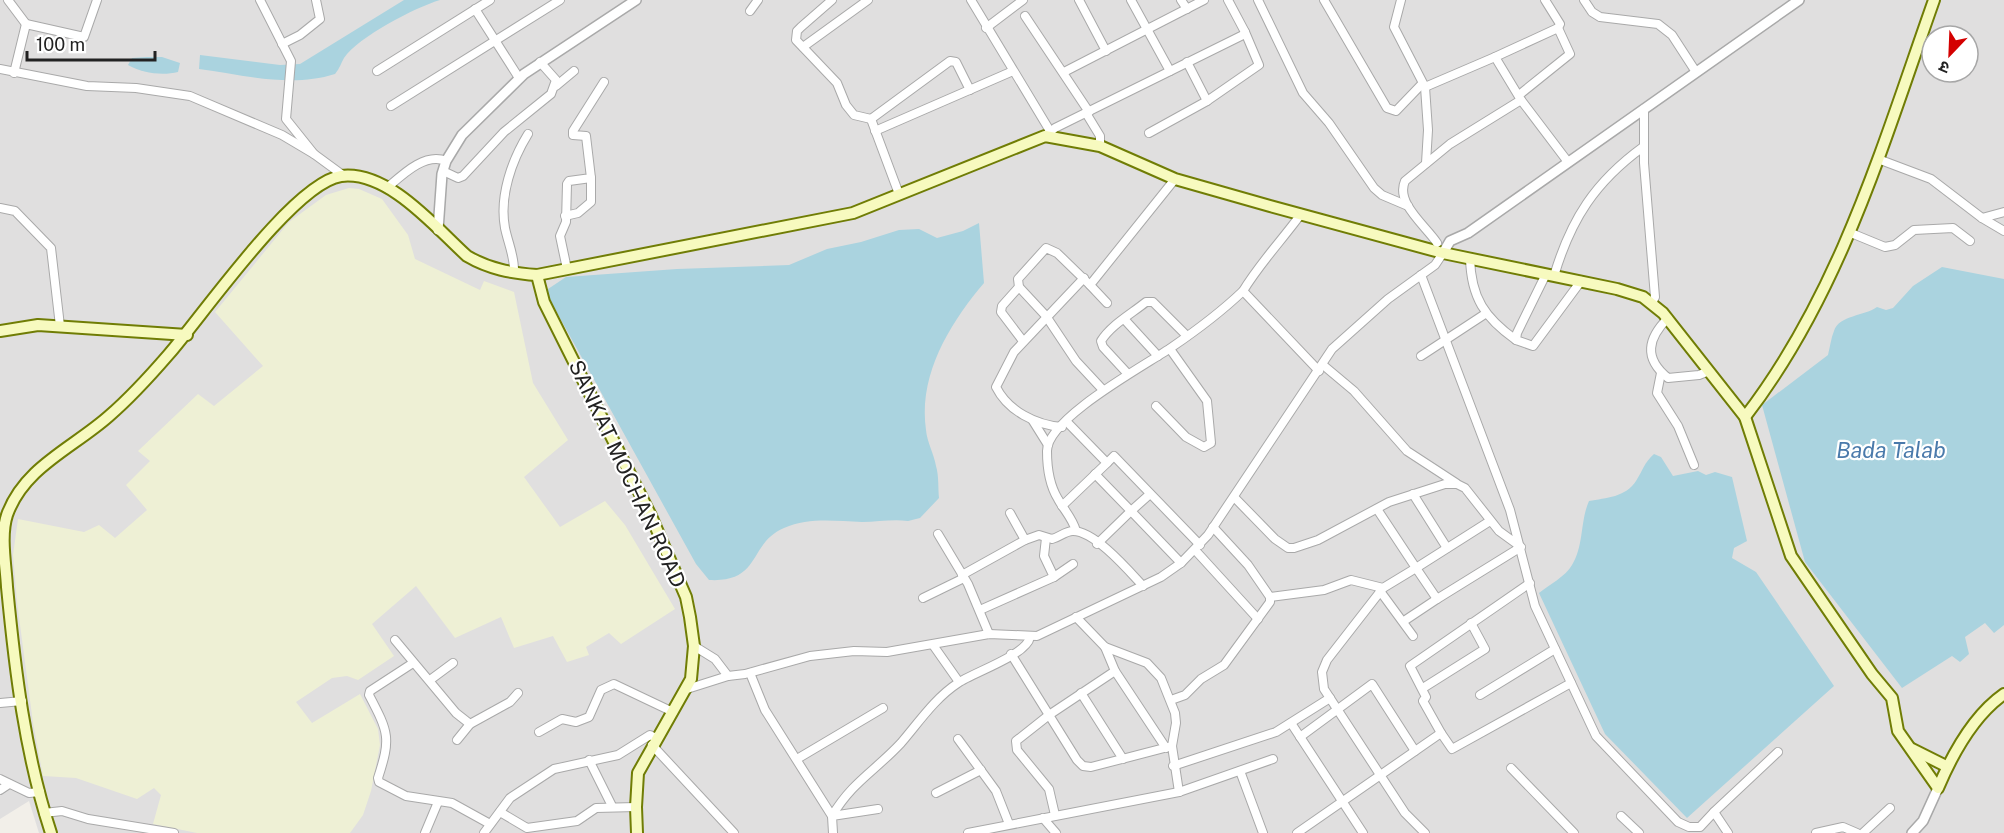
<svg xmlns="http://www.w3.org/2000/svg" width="2004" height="833" font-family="'Public Sans','Noto Sans Devanagari',sans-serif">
  <rect width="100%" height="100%" fill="#f2efe9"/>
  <path fill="#e0dfdf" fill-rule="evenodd" d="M0 0H2004V833H39L29 801 0 819ZM1932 36H1968V72H1932Z"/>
  <path fill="#eef0d5" d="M349 188 359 189 382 199 408 235 415 259 480 290 484 281 514 292 533 383 568 440 524 477 560 527 605 501 625 525 675 609 621 644 609 633 586 647 589 655 567 662 553 636 514 648 501 617 455 638 416 586 372 624 394 656 358 680 347 676 332 678 296 702 312 723 360 694 378 729 380 745 371 791 363 815 350 833H197L153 824 161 795 154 788 137 799 76 778 43 776 33 723 17 602 13 555 18 519 84 532 99 525 115 538 147 510 126 485 150 461 138 451 198 394 214 406 263 366 215 312 289 222 326 195Z"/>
  <g fill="#aad3df">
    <path d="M404 0H440C416 7 358 37 344 58 341 63 340 68 335 74 291 88 244 75 199 69L200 55 280 65 300 64Z"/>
    <path d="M147 57H162L180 63 178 72C162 76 142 73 128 65L132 58Z"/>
    <path d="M979 223 984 283C950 323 918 375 926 430 927 442 934 454 936 466 939 476 938 488 939 498L920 518 908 521C892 519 878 522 862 522 835 521 809 517 784 528 748 543 762 583 709 580L696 564 545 291 566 277 677 269 789 265 827 249 861 242 899 230 919 229 937 238 963 231Z"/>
    <path d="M1942 267 2004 279V625L1994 633 1985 623 1965 637 1969 654 1960 662 1952 656 1902 688 1805 562 1762 405 1828 355C1830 347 1831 338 1834 331 1839 315 1865 316 1877 307L1886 310 1893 308 1913 286Z"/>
    <path d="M1654 454 1661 457 1673 476 1698 471 1706 475 1715 472 1732 477 1747 541 1734 548 1732 558 1756 572 1834 686 1687 818 1605 734 1539 593C1549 585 1566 576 1572 565 1584 546 1580 521 1589 501 1606 498 1626 497 1636 481 1643 470 1644 463 1654 454Z"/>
  </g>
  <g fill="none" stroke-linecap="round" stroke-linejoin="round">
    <g stroke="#a9a9a9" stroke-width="10">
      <g id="minor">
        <path d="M8 0 26 24"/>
        <path d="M260 0 291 61 286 119 314 154 344 176"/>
        <path d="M832 0 801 27 797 31 796 40 837 83 846 105 854 115 871 119"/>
        <path d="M971 0 1050 131"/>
        <path d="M1079 0 1106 51"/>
        <path d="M1131 0 1170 71"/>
        <path d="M1181 0 1187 9"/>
        <path d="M1258 0 1303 93 1329 123 1374 188 1382 195 1408 206"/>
        <path d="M1324 0 1387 108 1396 111 1421 85"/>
        <path d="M1401 0 1394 27 1425 87 1495 57"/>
        <path d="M1545 0 1560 24 1558 28 1495 57 1521 100 1568 162"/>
        <path d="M1584 0 1592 12 1600 17 1658 24 1672 35 1696 72"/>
        <path d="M475 9 519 78"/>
        <path d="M750 11 758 0"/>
        <path d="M1025 16 1089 112"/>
        <path d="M986 28 1023 0"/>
        <path d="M282 44 300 35 320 19 316 0"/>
        <path d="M803 47 868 0"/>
        <path d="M1187 62 1207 101"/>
        <path d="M0 69 87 86 136 88 190 96 282 135 314 154"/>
        <path d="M377 71 490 0"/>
        <path d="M1064 72 1204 0"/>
        <path d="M14 73 26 24 84 37 97 0"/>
        <path d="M556 86 574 71"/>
        <path d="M1425 87 1428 130 1426 163"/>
        <path d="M1519 95 1570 54 1558 28"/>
        <path d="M391 106 560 0"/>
        <path d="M1644 109V163L1655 297 1652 303"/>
        <path d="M1086 113 1100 136V146"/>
        <path d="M875 131 1013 71"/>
        <path d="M1149 133 1207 101 1259 65 1245 32"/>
        <path d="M1045 136 1055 128 1243 35 1245 32 1228 0"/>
        <path d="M1878 159 1931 179 1982 218 2004 231"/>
        <path d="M443 171 458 178 463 176 504 132 551 94 556 80 540 62"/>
        <path d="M387 188C402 175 425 152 446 161"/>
        <path d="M899 194 871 119 950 61 956 62 970 90"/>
        <path d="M0 208 15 211 51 248 60 326"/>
        <path d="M565 216 578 213 591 202V178"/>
        <path d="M1982 218 2004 212"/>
        <path d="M1851 233 1885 247 1895 245 1914 230 1953 228 1970 241"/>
        <path d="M1437 243C1426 226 1395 203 1405 181L1450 144 1521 100"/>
        <path d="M1470 258C1471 298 1485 318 1516 340"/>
        <path d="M567 269 560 236 566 222 567 184 569 181 591 178 586 136 573 135V131L604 82"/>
        <path d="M514 273C515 257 508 243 505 228 499 196 512 160 528 134"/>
        <path d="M1546 274 1517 333 1516 340 1533 346 1581 281"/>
        <path d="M1421 275 1510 510 1535 606 1596 736 1678 822 1689 827H1700L1714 812 1728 833"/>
        <path d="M1554 276C1571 219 1595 182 1643 147"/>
        <path d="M1090 285 1057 253 1046 248 1018 279 1019 287 1046 316 1076 361 1103 390"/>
        <path d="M1019 287 1002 306 1001 312 1023 341"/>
        <path d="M1243 291C1260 263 1282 240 1301 214"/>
        <path d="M1107 303 1090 285 1175 179"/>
        <path d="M1668 318C1648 338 1643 358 1668 378L1699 375 1709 371"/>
        <path d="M1125 320 1158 356"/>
        <path d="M1421 356 1485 314"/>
        <path d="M1323 365 1354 391 1407 451 1456 483"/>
        <path d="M1127 373 1103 347 1101 341C1111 325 1131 314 1146 302H1153L1187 336"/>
        <path d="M1661 373 1657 393 1678 426 1694 465"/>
        <path d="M1156 406 1186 437 1204 447 1211 443 1207 401 1170 349"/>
        <path d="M1033 421 1048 445"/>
        <path d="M1067 422 1107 463 1114 456 1200 545"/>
        <path d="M1062 427C1036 425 1008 411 996 387L1014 352 1084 278"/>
        <path d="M1095 474 1131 511 1097 544"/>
        <path d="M1150 494 1131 511 1181 563"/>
        <path d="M1413 494 1447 548"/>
        <path d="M1234 497 1275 539 1288 548H1294L1318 540 1389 502 1445 484H1457L1465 488 1499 531 1521 547 1437 599 1416 568 1383 588 1351 580 1324 590 1270 597"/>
        <path d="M1062 506 1107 463"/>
        <path d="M1377 509 1416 568 1490 521"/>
        <path d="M1010 513 1025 540"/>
        <path d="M1076 531C1073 519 1064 510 1058 499 1050 486 1047 467 1047 451 1047 418 1146 365 1172 347 1197 330 1221 312 1243 291L1319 371"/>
        <path d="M938 534 968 584 989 634"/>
        <path d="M1195 550 1258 619"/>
        <path d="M962 575 1025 540 1039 535 1052 539C1060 537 1065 531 1073 531 1095 531 1129 571 1143 586"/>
        <path d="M1054 577 1073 564"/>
        <path d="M1383 588 1327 660 1322 672 1324 689 1405 813 1425 833"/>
        <path d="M1380 591 1413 636"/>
        <path d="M923 598 964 578"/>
        <path d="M980 610 1054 577 1044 556 1046 538"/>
        <path d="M1076 617 1105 647 1147 663 1161 678 1175 713 1176 723 1172 746 1179 792"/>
        <path d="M1404 621 1437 599"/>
        <path d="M395 640 456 713 470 724 510 702 518 693"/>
        <path d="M933 645 959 682"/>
        <path d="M694 646 715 659 728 676 745 674 810 656 854 651 887 652 989 634 1037 636 1161 577 1181 563 1208 535 1332 349 1388 299 1435 265 1443 253"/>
        <path d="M1105 647 1115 671 1166 748"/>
        <path d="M1011 654 1077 760 1083 766 1091 767 1172 746"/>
        <path d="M413 663 370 691 369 695C389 733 391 738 378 778L379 782 406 796 452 803 490 824"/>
        <path d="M750 673 765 710 832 816C852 782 875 771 901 743 919 722 935 698 958 683 972 673 1027 655 1030 637"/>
        <path d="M430 680 453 663"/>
        <path d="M1423 688 1485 649 1471 623"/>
        <path d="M687 689 728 676"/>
        <path d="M1081 693 1123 759"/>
        <path d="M1480 695 1555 649"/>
        <path d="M1171 700 1185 695 1201 679 1224 665 1270 602V597L1248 565 1213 527"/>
        <path d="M0 703 22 701"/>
        <path d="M1291 723 1363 833"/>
        <path d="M539 732 562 719 576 722 589 717 601 690 614 684 673 712"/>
        <path d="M1441 733 1423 701 1426 697 1410 666 1530 583"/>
        <path d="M1300 737 1372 684 1415 751"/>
        <path d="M958 739 996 791 1009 824"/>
        <path d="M457 740 470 724"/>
        <path d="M652 745 734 833"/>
        <path d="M797 759 883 708"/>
        <path d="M589 760 612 806"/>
        <path d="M1173 766 1276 732 1330 698"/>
        <path d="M1511 768 1574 833"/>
        <path d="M1240 771 1263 833"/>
        <path d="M0 779 29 793 40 792"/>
        <path d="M0 790 9 784"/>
        <path d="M936 793 981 770"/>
        <path d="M500 812 527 828 577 821 596 808 636 807"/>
        <path d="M1714 812 1778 752"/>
        <path d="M44 813 62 811 88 819 174 833"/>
        <path d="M1055 815 1049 789 1017 750 1016 741 1049 715 1115 671"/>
        <path d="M1621 816 1639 833"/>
        <path d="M1043 818 1056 833"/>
        <path d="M425 833 438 802"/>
        <path d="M484 833 510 798 554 769 618 755 650 735 656 738"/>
        <path d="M833 833 832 816 878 809"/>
        <path d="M968 833 1179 792 1273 759"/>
        <path d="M1297 833 1441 733 1452 749 1571 683"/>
        <path d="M1816 833 1843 827 1857 833"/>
        <path d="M1863 833 1890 808"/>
      </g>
    </g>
    <g stroke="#a9a9a9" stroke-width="12">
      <g id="tertiary">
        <path d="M438 230 442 174 446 161 462 135 524 74 636 0"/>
        <path d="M1443 253 1450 241 1468 233 1799 0"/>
        <path d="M1912 833 1923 821 1938 788"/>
      </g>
    </g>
    <g stroke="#707d05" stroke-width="14">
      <g id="secondary">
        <path d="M537 275 544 302 651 516 686 597 690 617 694 646 691 679 638 773 636 807 637 833"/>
        <path d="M0 331 38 325 187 335"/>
        <path d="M1745 417C1840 294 1883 144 1934 0"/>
        <path d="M1912 749 1946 766"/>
        <path d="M51 833C25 754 15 670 7 587 6 566 0 536 7 515 24 467 73 448 109 416 131 397 150 376 169 354 203 315 294 183 341 176 388 170 435 227 467 256 489 269 511 273 537 275L853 213 1045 136 1100 146 1175 179 1270 206 1443 253 1617 289 1643 297 1663 313 1745 417 1791 556 1872 674 1892 698 1898 731 1938 788C1952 755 1974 715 2004 694"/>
      </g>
    </g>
    <use href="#minor" stroke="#fff" stroke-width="8"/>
    <use href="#tertiary" stroke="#fff" stroke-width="9"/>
    <use href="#secondary" stroke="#f7fabf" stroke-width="10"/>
  </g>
  <g text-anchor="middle" stroke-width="4.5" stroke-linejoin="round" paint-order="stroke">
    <g font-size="21" fill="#222" stroke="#fff">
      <text transform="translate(627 474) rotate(65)" y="7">SANKAT MOCHAN ROAD</text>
    </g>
    <g font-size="22" font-style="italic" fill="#4a7aab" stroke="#fff">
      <text x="1891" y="458">Bada Talab</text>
    </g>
  </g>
  <g transform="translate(1950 54) rotate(203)"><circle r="28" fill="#ffffff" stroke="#a7a7a7" stroke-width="1.5"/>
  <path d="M0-4.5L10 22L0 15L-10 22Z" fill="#d40000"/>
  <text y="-9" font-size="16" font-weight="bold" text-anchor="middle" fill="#222222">उ</text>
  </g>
  <path d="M27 51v9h128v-9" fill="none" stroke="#222222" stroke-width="3"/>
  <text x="36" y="51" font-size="18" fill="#222222" stroke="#ffffff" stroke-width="4.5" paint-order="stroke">100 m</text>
</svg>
